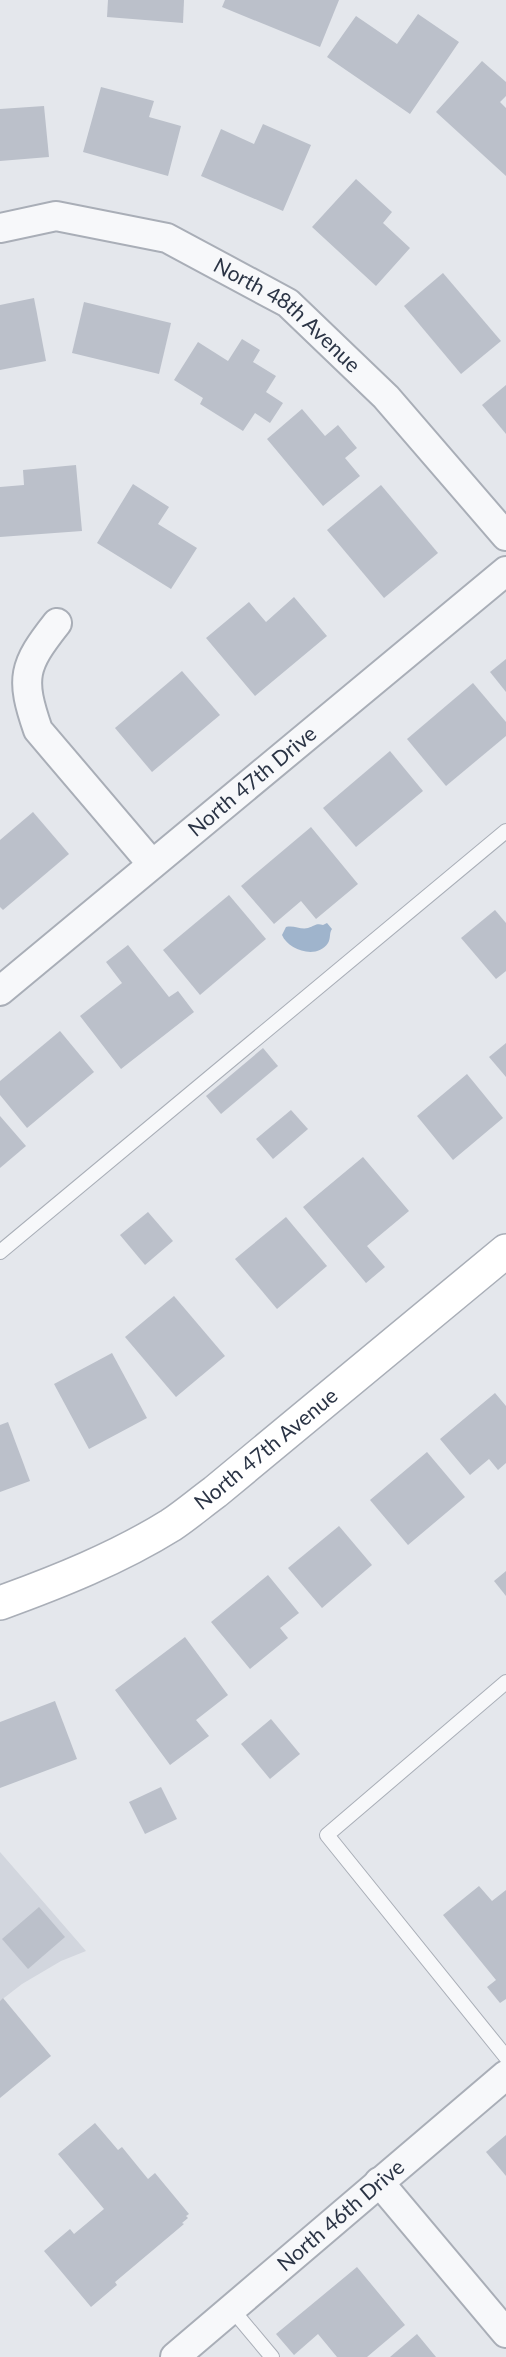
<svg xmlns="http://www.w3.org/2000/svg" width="506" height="2357" font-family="Lato,sans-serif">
  <rect width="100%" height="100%" fill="#e4e7ec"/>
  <path fill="#d2d6de" d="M0 1852 86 1951 61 1961 22 1984 0 2001Z"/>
  <path fill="#9fb4cc" d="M327 923 332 929C329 933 331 938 328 943 317 960 288 950 282 935L286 927C294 925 301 930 308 928 315 926 316 923 323 925Z"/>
  <g fill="#bbc0ca">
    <path d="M108 0H184L183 23 107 17Z"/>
    <path d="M225 0H339L320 47 222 7Z"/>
    <path d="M418 14 459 42 410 114 327 57 356 16 397 44Z"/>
    <path d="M482 61 506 82V96L500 102 506 108V176L436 112Z"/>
    <path d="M101 87 154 101 149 117 181 126 168 176 83 152Z"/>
    <path d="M44 106 49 157 0 161V109Z"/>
    <path d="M263 124 311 145 283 211 201 176 221 129 254 144Z"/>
    <path d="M356 179 392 212 383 223 410 248 376 286 312 227Z"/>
    <path d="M443 273 501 341 461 374 404 306Z"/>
    <path d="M34 298 46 361 0 370V305Z"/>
    <path d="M84 302 171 323 159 374 72 353Z"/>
    <path d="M242 339 260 350 253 362 276 376 266 392 283 403 270 423 255 413 243 431 200 404 203 398 174 380 198 342 228 361Z"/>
    <path d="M506 385V434L482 405Z"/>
    <path d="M302 409 325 436 338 425 357 448 345 458 360 476 323 506 267 439Z"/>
    <path d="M76 465 82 531 0 537V487L24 485 23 470Z"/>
    <path d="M133 484 169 507 158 524 197 548 171 589 97 543Z"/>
    <path d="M381 485 438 553 384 598 327 530Z"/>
    <path d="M294 597 327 636 255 696 206 638 249 602 266 622Z"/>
    <path d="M506 659V692L490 672Z"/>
    <path d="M182 671 220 715 152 772 115 728Z"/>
    <path d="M473 683 506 722V736L446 786 407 739Z"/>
    <path d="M390 751 423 791 356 847 323 808Z"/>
    <path d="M33 812 69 854 3 910 0 907V840Z"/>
    <path d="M311 827 358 884 316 919 301 901 274 924 241 886Z"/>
    <path d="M229 895 266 939 200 995 163 950Z"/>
    <path d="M495 910 506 923V971L496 979 461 938Z"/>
    <path d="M128 945 169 997 178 991 194 1012 121 1069 80 1016 122 983 106 962Z"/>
    <path d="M60 1031 94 1072 27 1128 0 1095V1081Z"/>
    <path d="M506 1043V1077L489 1057Z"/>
    <path d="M263 1048 278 1066 221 1114 206 1096Z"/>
    <path d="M467 1074 503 1118 453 1160 417 1116Z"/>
    <path d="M291 1110 308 1129 273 1159 256 1139Z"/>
    <path d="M0 1116 26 1146 0 1168Z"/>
    <path d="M363 1157 409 1211 367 1246 385 1267 366 1283 303 1207Z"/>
    <path d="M148 1212 173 1241 145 1265 120 1235Z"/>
    <path d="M286 1217 327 1266 277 1309 235 1259Z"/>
    <path d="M174 1296 225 1356 176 1397 125 1337Z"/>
    <path d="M112 1353 147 1418 89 1449 54 1384Z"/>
    <path d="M495 1393 506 1406V1463L498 1470 489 1459 470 1475 440 1439Z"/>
    <path d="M8 1422 30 1481 0 1492V1425Z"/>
    <path d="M427 1452 465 1497 408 1545 370 1500Z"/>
    <path d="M339 1526 372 1565 322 1608 288 1568Z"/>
    <path d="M506 1571V1596L494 1581Z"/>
    <path d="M268 1575 299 1613 280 1628 288 1638 250 1669 211 1622Z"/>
    <path d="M185 1637 228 1695 196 1720 209 1736 170 1765 115 1690Z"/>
    <path d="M55 1701 77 1759 0 1788V1722Z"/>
    <path d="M271 1719 300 1754 270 1779 241 1744Z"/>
    <path d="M161 1787 177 1819 145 1834 129 1802Z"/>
    <path d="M479 1886 492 1901 506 1890V1999L500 2003 487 1987 496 1980 443 1915Z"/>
    <path d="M39 1907 65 1937 28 1969 2 1939Z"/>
    <path d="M3 1998 51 2056 0 2098V2001Z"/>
    <path d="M95 2123 118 2150 122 2147 148 2179 155 2173 189 2214 186 2216 188 2218 182 2223 184 2224 115 2282 117 2285 91 2307 44 2251 70 2229 74 2234 104 2209 58 2154Z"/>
    <path d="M506 2135V2176L486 2152Z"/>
    <path d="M357 2267 405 2325 367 2357H337L318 2334 294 2355 276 2334Z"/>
    <path d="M417 2334 436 2357H390Z"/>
  </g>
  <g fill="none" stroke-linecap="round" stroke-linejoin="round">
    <g stroke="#a9aeb7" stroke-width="16">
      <g id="lane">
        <path d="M0 1252 506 831"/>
        <path d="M506 1682 327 1835 506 2057"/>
        <path d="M231 2308 272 2357"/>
      </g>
    </g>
    <g stroke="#a9aeb7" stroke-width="32">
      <g id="street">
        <path id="s1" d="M0 228 56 216 167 238 288 303 386 397 506 536"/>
        <path d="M57 623C23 666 20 678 38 730L152 864"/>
        <path id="s2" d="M0 991 506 571"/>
        <path d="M379 2182 506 2333"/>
        <path id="s3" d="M175 2357 506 2075"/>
      </g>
    </g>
    <g stroke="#a9aeb7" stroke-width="36">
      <g id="secondary">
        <path id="s4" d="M0 1603C58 1582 118 1558 171 1525 186 1515 200 1503 215 1492L506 1251"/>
      </g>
    </g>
    <use href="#lane" stroke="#f7f8fa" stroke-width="14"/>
    <use href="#street" stroke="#f7f8fa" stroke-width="28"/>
    <use href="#secondary" stroke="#fff" stroke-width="33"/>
  </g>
  <g text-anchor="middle" stroke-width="4.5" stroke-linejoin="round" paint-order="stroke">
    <g font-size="21" fill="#2b3445" stroke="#f4f6f9">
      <text dy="7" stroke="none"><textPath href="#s1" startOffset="314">North 48th Avenue</textPath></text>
      <text dy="7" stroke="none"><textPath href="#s2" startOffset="328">North 47th Drive</textPath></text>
      <text dy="7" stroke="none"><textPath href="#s4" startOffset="310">North 47th Avenue</textPath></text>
      <text dy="7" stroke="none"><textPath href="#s3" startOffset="218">North 46th Drive</textPath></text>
    </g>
  </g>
</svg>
